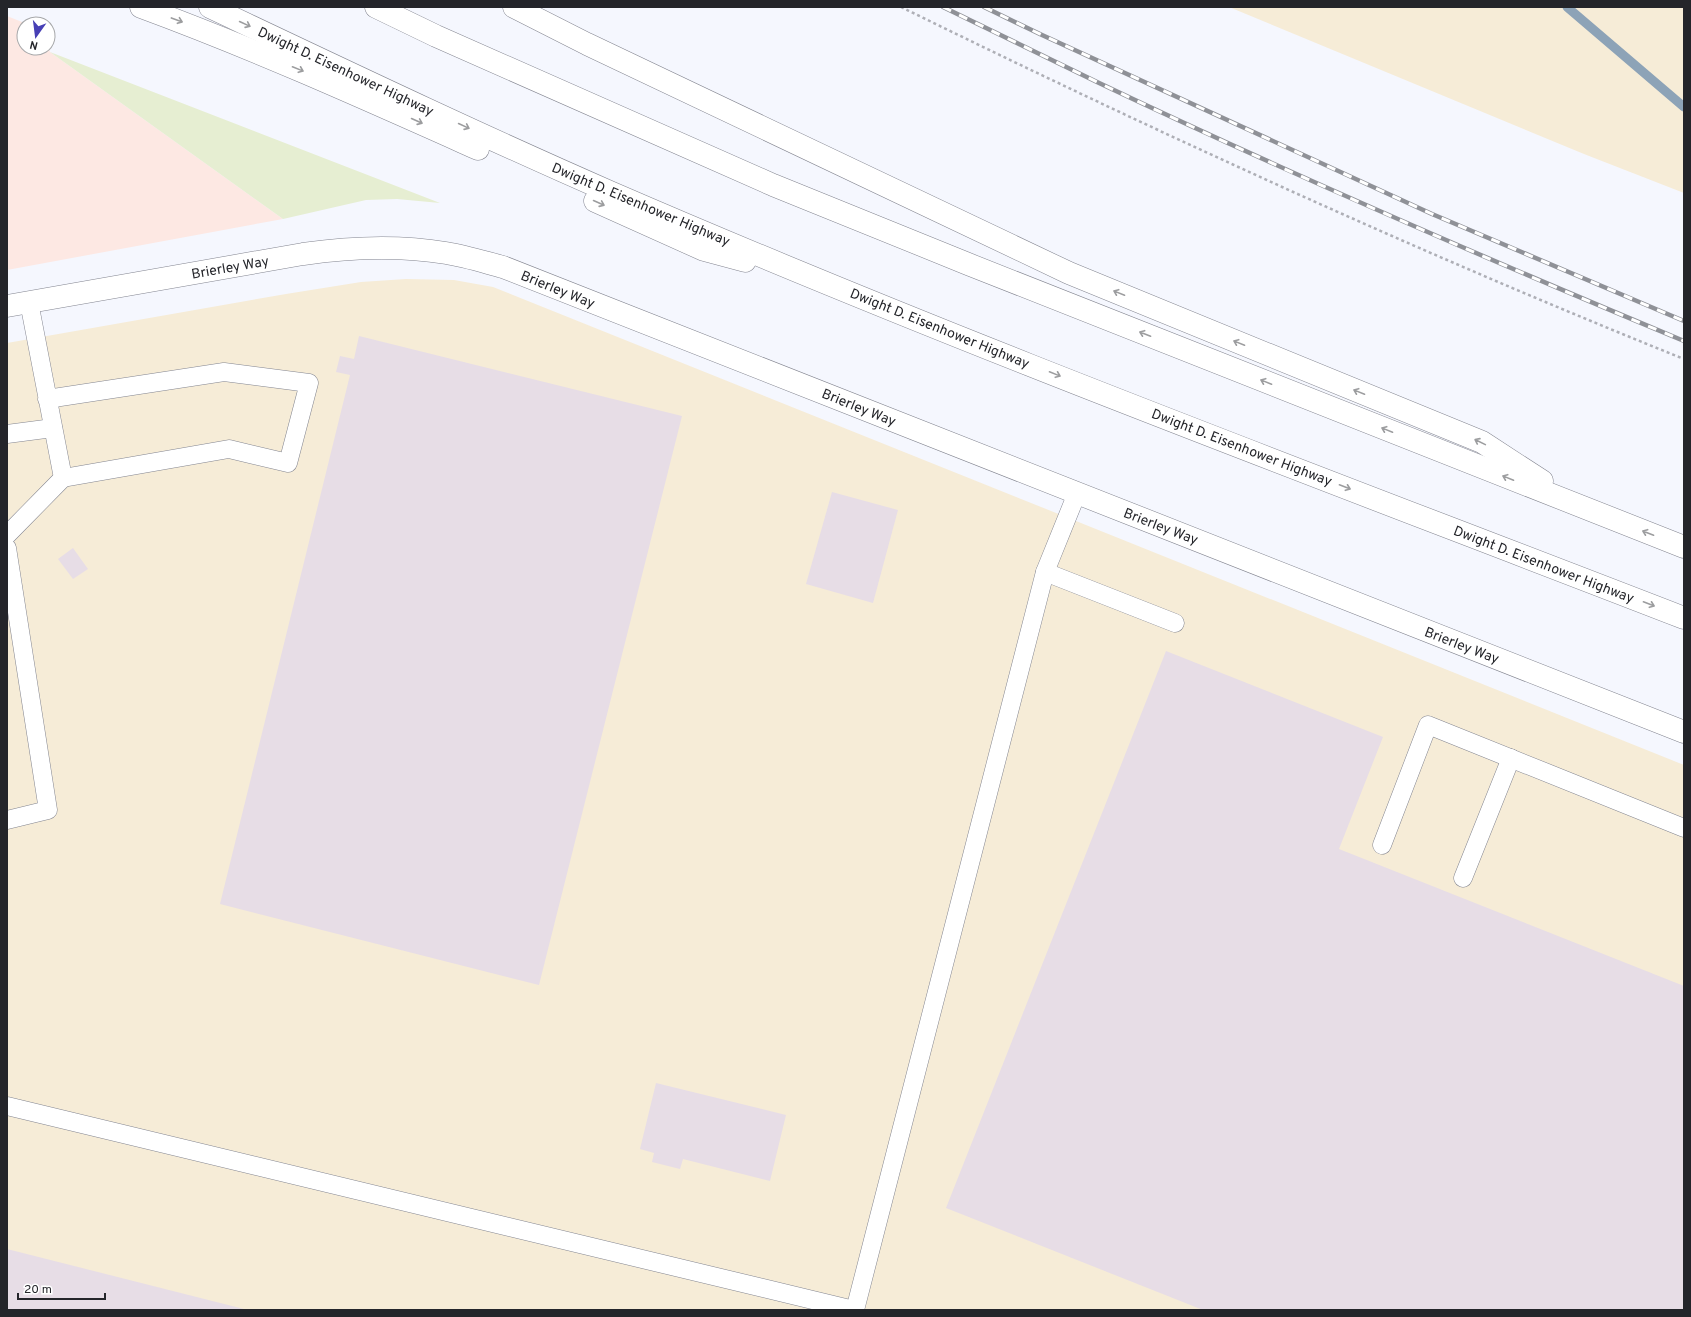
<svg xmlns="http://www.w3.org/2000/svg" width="1691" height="1317" font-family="Overpass,sans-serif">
  <rect width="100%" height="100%" fill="#f5f7fe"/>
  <path fill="#fde8e3" d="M7 16 27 24H24V48L48 47 50 52 283 219 7 270Z"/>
  <g fill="#f6ecd7">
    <path d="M1229 7H1684V193L1584 154Z"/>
    <path d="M406 279 454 280 493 287 1684 765V1310H7V343L286 294 361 282Z"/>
  </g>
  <path fill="#e6eed2" d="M50 52 440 203 397 199 366 200 283 219Z"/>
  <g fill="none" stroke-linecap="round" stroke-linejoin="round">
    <path stroke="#8da3b7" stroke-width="9" d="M1567 7 1684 107"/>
  </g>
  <g fill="#e7dde6">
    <path d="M359 336 682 416 539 985 220 904 350 375 336 372 340 356 354 359Z"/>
    <path d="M832 492 898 510 873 603 806 584Z"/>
    <path d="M73 548 88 569 73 579 58 559Z"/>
    <path d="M1166 651 1383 737 1339 849 1684 986V1310H1203L946 1208Z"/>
    <path d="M656 1083 786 1115 770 1181 683 1159 680 1169 652 1162 654 1153 640 1149Z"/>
    <path d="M7 1249 244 1309V1310H7Z"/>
  </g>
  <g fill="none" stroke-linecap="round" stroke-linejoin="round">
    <g stroke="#838590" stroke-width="19">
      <g id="lane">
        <path d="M29 302 63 478 229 449 288 463 309 383 224 372 47 399"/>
        <path d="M7 434 53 428"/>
        <path d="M7 535 63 478"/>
        <path d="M7 548 48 810 7 820"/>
        <path d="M1045 572 1175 623"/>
        <path d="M1382 845 1428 725 1684 828"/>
        <path d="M1463 878 1511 758"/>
        <path d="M7 1106 854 1310"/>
        <path d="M855 1310 1045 572 1077 493"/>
      </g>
    </g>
    <g stroke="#838590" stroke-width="23">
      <path id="secondary" d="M7 306 303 254C351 247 398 245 446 253 465 256 484 262 503 267L1684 732"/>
    </g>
    <g stroke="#838590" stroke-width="23">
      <g id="highway">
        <path d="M141 7C255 49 366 99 478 149"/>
        <path d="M210 7C343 70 475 133 610 192 963 345 1325 479 1684 618"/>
        <path d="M376 7 436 36 773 185 968 264 1684 547"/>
        <path d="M514 7 587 44 1069 273 1482 442 1542 481"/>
        <path d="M595 201 704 250 745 261"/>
      </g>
    </g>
    <path stroke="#aeafb6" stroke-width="2.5" stroke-dasharray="3 3" stroke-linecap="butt" d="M901 7C1158 133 1418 252 1684 359"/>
    <use href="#lane" stroke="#fff" stroke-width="18"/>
    <use href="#secondary" stroke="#fff" stroke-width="22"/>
    <use href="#highway" stroke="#fff" stroke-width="22"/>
    <g stroke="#8f9197" stroke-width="4.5">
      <g id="rail">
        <path d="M943 7C994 32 1046 57 1097 82 1290 174 1487 259 1684 341"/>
        <path d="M984 7 1042 35 1432 214 1684 321"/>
      </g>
    </g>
    <use href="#rail" stroke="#fff" stroke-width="3" stroke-dasharray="9" stroke-linecap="butt"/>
  </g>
  <defs><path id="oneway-shaft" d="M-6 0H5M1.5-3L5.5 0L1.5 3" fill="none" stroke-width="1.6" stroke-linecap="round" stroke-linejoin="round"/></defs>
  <g stroke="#9c9d9f">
    <use href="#oneway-shaft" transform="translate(177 20) rotate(20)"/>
    <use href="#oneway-shaft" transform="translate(245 24) rotate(25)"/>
    <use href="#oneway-shaft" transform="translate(298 69) rotate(22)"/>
    <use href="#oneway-shaft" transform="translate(417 121) rotate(24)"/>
    <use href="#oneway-shaft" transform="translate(464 126) rotate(25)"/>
    <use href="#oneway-shaft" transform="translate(599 203) rotate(24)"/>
    <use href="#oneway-shaft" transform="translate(1119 293) rotate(-158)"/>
    <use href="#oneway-shaft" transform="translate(1145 334) rotate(-159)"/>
    <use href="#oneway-shaft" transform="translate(1239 343) rotate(-158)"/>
    <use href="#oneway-shaft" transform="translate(1055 374) rotate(22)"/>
    <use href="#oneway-shaft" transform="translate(1266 382) rotate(-158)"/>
    <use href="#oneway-shaft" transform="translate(1359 392) rotate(-158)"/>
    <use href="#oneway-shaft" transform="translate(1387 430) rotate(-158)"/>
    <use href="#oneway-shaft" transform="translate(1480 442) rotate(-154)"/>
    <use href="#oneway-shaft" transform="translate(1508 478) rotate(-158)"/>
    <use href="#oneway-shaft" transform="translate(1345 487) rotate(21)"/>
    <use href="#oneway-shaft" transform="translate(1648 533) rotate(-159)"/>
    <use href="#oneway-shaft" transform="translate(1649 604) rotate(21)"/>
  </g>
  <g text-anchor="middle" stroke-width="3" stroke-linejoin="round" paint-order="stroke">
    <g font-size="14" fill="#24252a" stroke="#fff">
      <text transform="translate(346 71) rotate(25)" y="5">Dwight D. Eisenhower Highway</text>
      <text transform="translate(641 204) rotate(23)" y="5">Dwight D. Eisenhower Highway</text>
      <text transform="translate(230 267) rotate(-10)" y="5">Brierley Way</text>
      <text transform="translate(558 289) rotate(22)" y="5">Brierley Way</text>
      <text transform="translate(940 328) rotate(22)" y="5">Dwight D. Eisenhower Highway</text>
      <text transform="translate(859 407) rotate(22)" y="5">Brierley Way</text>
      <text transform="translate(1242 447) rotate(21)" y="5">Dwight D. Eisenhower Highway</text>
      <text transform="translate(1161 526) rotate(21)" y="5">Brierley Way</text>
      <text transform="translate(1544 564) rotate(21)" y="5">Dwight D. Eisenhower Highway</text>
      <text transform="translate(1462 645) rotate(21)" y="5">Brierley Way</text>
    </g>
  </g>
  <rect width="1691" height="1317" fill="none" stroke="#24252a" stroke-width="16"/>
  <g transform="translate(36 36) rotate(194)"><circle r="19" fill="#ffffff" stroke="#a7a8aa"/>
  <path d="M0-3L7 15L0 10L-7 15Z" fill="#473fb5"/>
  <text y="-6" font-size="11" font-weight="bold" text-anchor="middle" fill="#24252a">N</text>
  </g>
  <path d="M18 1293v6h87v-6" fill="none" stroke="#24252a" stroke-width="2"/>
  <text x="24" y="1293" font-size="12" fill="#24252a" stroke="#ffffff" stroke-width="3" paint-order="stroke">20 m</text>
</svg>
